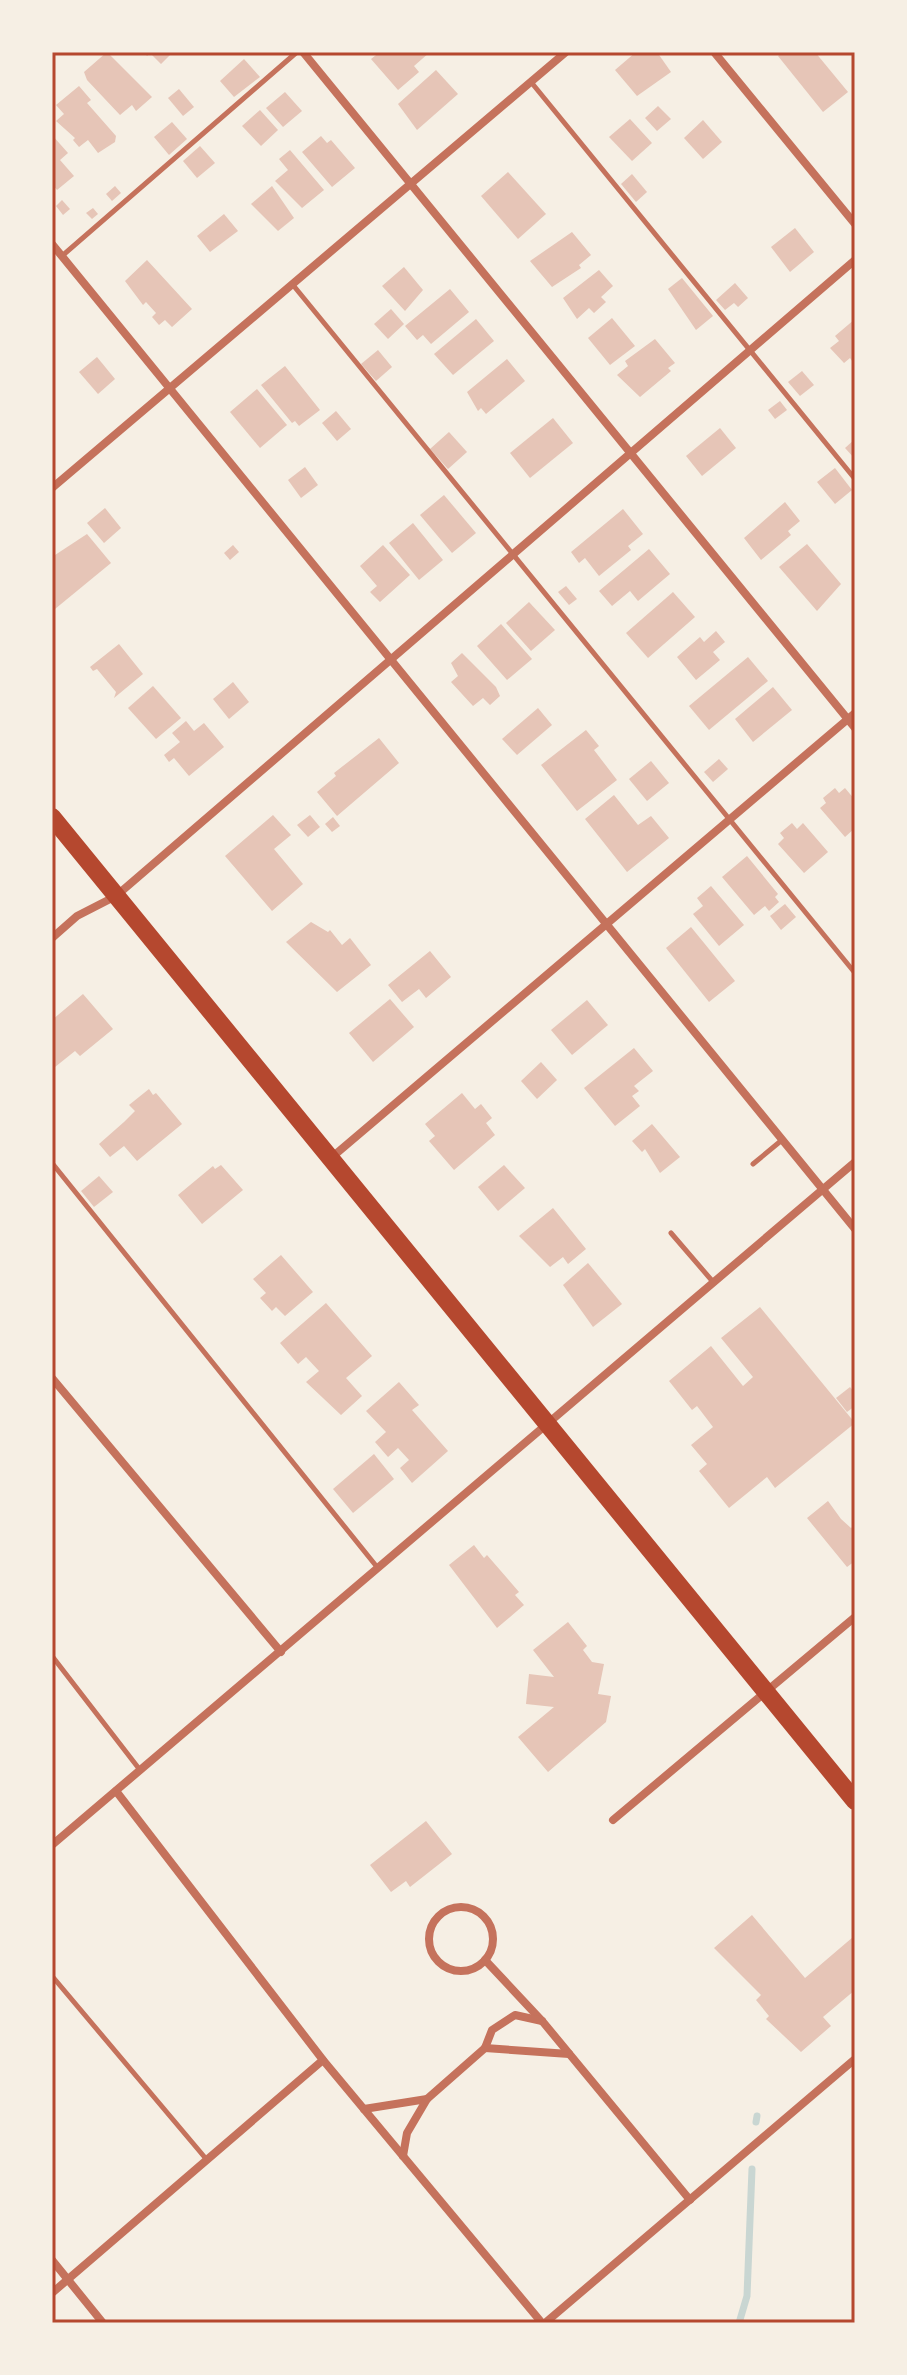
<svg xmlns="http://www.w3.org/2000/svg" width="907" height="2375" font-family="Quicksand,sans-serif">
  <rect width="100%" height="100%" fill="#f6efe4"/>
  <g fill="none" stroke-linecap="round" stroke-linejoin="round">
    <g stroke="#c9d6d2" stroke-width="7">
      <path d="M756 2122 757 2116"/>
      <path d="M739 2323 747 2296 752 2169"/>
    </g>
  </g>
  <g fill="#e6c5b7">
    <path d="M107 52 152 97 136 111 132 105 120 115 87 80 84 72Z"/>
    <path d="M144 52H173L161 64 150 53 147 56Z"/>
    <path d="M380 52 398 53 430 52 414 66 419 72 398 90 371 59Z"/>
    <path d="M636 52H657L671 72 637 96 615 70Z"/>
    <path d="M783 52H815L848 92 823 112 778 56Z"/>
    <path d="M244 59 260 77 234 97 220 81Z"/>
    <path d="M436 70 458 94 417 130 398 104Z"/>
    <path d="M79 86 91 100 87 103 116 136 115 142 98 153 88 140 79 147 73 140 75 138 56 121 64 114 56 105Z"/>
    <path d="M179 89 194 107 183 116 168 98Z"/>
    <path d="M285 92 302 111 283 127 266 108Z"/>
    <path d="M658 106 671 119 657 131 645 118Z"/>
    <path d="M260 110 278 130 261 146 242 126Z"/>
    <path d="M630 119 652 143 632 161 609 137Z"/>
    <path d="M703 120 722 142 703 159 684 138Z"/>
    <path d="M172 122 187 139 169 155 154 137Z"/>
    <path d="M52 135 68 153 60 160 74 176 57 190 52 184Z"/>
    <path d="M321 136 327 143 331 140 355 168 332 187 302 152Z"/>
    <path d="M200 146 215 163 197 178 183 161Z"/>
    <path d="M290 150 324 190 302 208 275 181 288 170 279 159Z"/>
    <path d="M508 172 546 214 518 239 481 196Z"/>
    <path d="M632 174 647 192 636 202 621 184Z"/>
    <path d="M115 186 121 193 112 201 106 194Z"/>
    <path d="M272 186 294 218 278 231 251 204Z"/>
    <path d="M62 200 70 209 63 215 56 206Z"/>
    <path d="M93 208 98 214 92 219 86 213Z"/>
    <path d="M224 214 238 231 210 252 197 236Z"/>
    <path d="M795 228 814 252 790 272 771 247Z"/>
    <path d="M572 232 591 255 579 265 581 268 552 287 530 261Z"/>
    <path d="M147 260 192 309 172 327 165 320 159 325 152 317 156 313 146 302 143 305 125 281Z"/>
    <path d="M404 267 423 290 405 311 382 286Z"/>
    <path d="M599 270 613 286 601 297 606 302 594 313 589 308 577 319 563 298Z"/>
    <path d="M682 278 713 316 696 330 668 289Z"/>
    <path d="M735 283 748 298 738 307 734 303 725 310 716 300Z"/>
    <path d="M450 289 469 312 431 344 423 335 417 340 405 326Z"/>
    <path d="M391 309 404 324 388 339 374 324Z"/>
    <path d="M612 318 635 346 610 365 588 338Z"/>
    <path d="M476 319 494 341 453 375 434 354Z"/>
    <path d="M855 319V365L850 358 844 363 830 348 839 341 835 336Z"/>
    <path d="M655 339 675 363 668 368 671 371 640 397 617 375 628 366 625 361Z"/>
    <path d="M378 350 392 367 376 381 361 364Z"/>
    <path d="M97 357 115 379 98 394 79 372Z"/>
    <path d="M507 359 525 381 486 414 481 408 478 411 467 392Z"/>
    <path d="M285 366 320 410 299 426 295 421 292 423 261 385Z"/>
    <path d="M802 371 814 385 800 396 788 382Z"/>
    <path d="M257 389 287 425 260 448 230 412Z"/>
    <path d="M780 401 787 410 775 419 768 410Z"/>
    <path d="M336 411 351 429 337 441 322 423Z"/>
    <path d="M553 418 573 443 530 478 510 453Z"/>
    <path d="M720 428 736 448 702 476 686 456Z"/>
    <path d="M449 432 467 452 448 469 430 449Z"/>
    <path d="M855 439V459L845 448Z"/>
    <path d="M305 467 318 485 301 498 288 480Z"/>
    <path d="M835 468 852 490 835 504 817 482Z"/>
    <path d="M444 495 476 533 452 553 420 515Z"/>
    <path d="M785 502 800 521 788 531 791 535 761 560 744 538Z"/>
    <path d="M105 508 121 528 104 543 87 523Z"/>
    <path d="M623 509 643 534 628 546 631 550 599 576 585 558 579 563 571 552Z"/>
    <path d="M413 523 443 560 419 580 389 543Z"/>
    <path d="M87 534 111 563 55 609 52 557Z"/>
    <path d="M807 544 841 584 817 611 779 567Z"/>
    <path d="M233 545 239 552 230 560 224 553Z"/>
    <path d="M383 545 410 575 380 602 370 592 377 586 360 566Z"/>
    <path d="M649 549 670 574 638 601 630 591 612 606 599 591Z"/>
    <path d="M566 586 577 599 569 605 558 592Z"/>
    <path d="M673 592 695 617 648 658 626 633Z"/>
    <path d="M529 602 555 630 531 651 506 623Z"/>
    <path d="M501 624 532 659 507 680 477 646Z"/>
    <path d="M716 631 725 642 713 652 720 660 696 680 677 657 700 637 704 642Z"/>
    <path d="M119 644 143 674 114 698 116 692 97 669 93 671 90 667Z"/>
    <path d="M462 653 496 687 500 696 490 705 483 698 473 706 451 682 458 676 451 663Z"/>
    <path d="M748 657 768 681 709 730 689 706Z"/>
    <path d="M233 682 249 702 229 719 213 699Z"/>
    <path d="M153 686 181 718 156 739 128 708Z"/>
    <path d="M773 687 792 710 753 742 735 719Z"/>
    <path d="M538 708 552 725 517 755 502 739Z"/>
    <path d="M186 721 194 731 204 723 224 747 189 776 174 758 169 762 164 755 180 742 172 733Z"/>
    <path d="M586 730 599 746 594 750 617 780 577 811 541 765Z"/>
    <path d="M379 738 399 763 337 816 317 792 336 776 334 773Z"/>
    <path d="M719 759 728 769 713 782 704 772Z"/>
    <path d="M651 761 669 783 647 801 629 779Z"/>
    <path d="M835 788 839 793 845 788 855 800V828L845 837 820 808 826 803 823 798Z"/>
    <path d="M614 795 638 825 651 816 669 838 627 872 585 819Z"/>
    <path d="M273 815 291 835 274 849 303 884 272 911 225 856Z"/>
    <path d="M310 815 320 827 308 837 297 825Z"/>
    <path d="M333 817 340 826 332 832 325 824Z"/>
    <path d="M792 823 797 829 803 823 828 852 804 873 778 844 784 838 780 833Z"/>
    <path d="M747 856 778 894 775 897 779 902 769 911 765 906 754 915 722 877Z"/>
    <path d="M711 886 744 925 719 946 693 914 703 906 697 898Z"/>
    <path d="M785 904 796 917 781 930 770 916Z"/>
    <path d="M311 922 328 932 330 930 342 945 350 938 371 965 337 992 286 942Z"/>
    <path d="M691 927 735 981 709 1002 666 948Z"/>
    <path d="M430 951 451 977 426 998 419 989 402 1002 388 985Z"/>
    <path d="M83 994 113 1029 80 1056 75 1051 55 1067 52 1020Z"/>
    <path d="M390 999 414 1027 373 1062 349 1033Z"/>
    <path d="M587 1000 608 1025 572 1055 551 1030Z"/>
    <path d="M634 1048 653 1071 634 1086 639 1091 632 1096 640 1106 615 1126 584 1088Z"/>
    <path d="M541 1062 557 1080 537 1099 521 1081Z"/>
    <path d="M149 1089 153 1095 156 1093 182 1124 137 1161 124 1146 110 1157 99 1144 124 1122 135 1111 129 1105Z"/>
    <path d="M462 1093 475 1109 481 1104 492 1118 486 1123 495 1135 454 1170 429 1141 435 1136 425 1124Z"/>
    <path d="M652 1124 680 1157 660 1173 645 1149 642 1152 632 1141Z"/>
    <path d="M221 1165 243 1190 202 1224 178 1195 213 1166 215 1169Z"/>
    <path d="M504 1165 525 1188 498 1211 478 1187Z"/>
    <path d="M99 1176 113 1192 94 1207 81 1191Z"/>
    <path d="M553 1208 586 1249 568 1264 563 1257 550 1267 519 1236Z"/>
    <path d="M281 1255 313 1292 285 1316 276 1307 272 1311 260 1298 266 1293 253 1279Z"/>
    <path d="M588 1263 622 1304 593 1327 563 1285Z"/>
    <path d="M326 1303 372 1356 346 1378 362 1396 341 1415 306 1382 319 1371 306 1357 298 1364 280 1343Z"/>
    <path d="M760 1307 855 1423 775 1488 767 1477 729 1508 699 1471 707 1464 691 1445 713 1427 697 1406 692 1410 669 1381 711 1346 743 1386 753 1377 721 1338Z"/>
    <path d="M399 1382 419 1405 412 1410 448 1451 412 1483 400 1468 409 1460 398 1448 388 1457 375 1442 386 1432 366 1411Z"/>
    <path d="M850 1387 855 1393V1406L847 1412 836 1398Z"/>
    <path d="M374 1454 394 1479 353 1513 333 1489Z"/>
    <path d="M828 1501 841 1519 851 1528 855 1525V1561L847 1567 807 1518Z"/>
    <path d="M474 1545 484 1558 487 1555 519 1592 515 1595 524 1605 497 1628 449 1565Z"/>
    <path d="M568 1622 587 1646 583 1650 592 1662 604 1664 598 1694 611 1696 606 1722 548 1772 518 1737 554 1707 526 1704 529 1674 554 1677 533 1650Z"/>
    <path d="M426 1821 452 1854 410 1887 406 1881 391 1892 370 1865Z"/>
    <path d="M752 1915 805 1978 853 1937 855 1940V1990L823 2017 831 2026 801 2052 766 2019 769 2016 756 2000 761 1995 714 1948Z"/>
  </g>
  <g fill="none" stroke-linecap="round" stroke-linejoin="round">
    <g stroke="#c5725c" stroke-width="5">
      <path d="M531 82 855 479"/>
      <path d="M62 256 297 52"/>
      <path d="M293 285 855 973"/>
      <path d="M52 1163 377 1567"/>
      <path d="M753 1164 782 1140"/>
      <path d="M671 1233 714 1283"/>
      <path d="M52 1656 140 1770"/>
      <path d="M52 1976 207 2160"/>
    </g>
    <g stroke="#c5725c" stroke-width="8">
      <path d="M303 52 855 728"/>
      <path d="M714 52 855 224"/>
      <path d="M52 244 855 1229"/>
      <path d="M52 488 566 52"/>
      <path d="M52 938 77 916 116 896 855 260"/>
      <path d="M331 1158 855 713"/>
      <path d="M52 1378 281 1652"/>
      <path d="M116 1791 323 2060 542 2323"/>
      <path d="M613 1820 855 1617"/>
      <path d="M52 1845 855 1162"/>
      <circle cx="461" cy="1939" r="32"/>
      <path d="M485 1960 543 2022 690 2200"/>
      <path d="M485 2048 569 2054"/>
      <path d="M364 2109 427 2099"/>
      <path d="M403 2156 407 2133 427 2099 485 2048 492 2030 515 2015 542 2021"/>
      <path d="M52 2260 103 2323"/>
      <path d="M52 2293 323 2060"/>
      <path d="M545 2323 855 2059"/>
    </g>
    <path stroke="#b5482f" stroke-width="18" d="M52 817 855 1801"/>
  </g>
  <rect width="907" height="2375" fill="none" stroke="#f6efe4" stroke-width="108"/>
  <rect x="54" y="54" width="799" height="2267" fill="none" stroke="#b5482f" stroke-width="3"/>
</svg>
